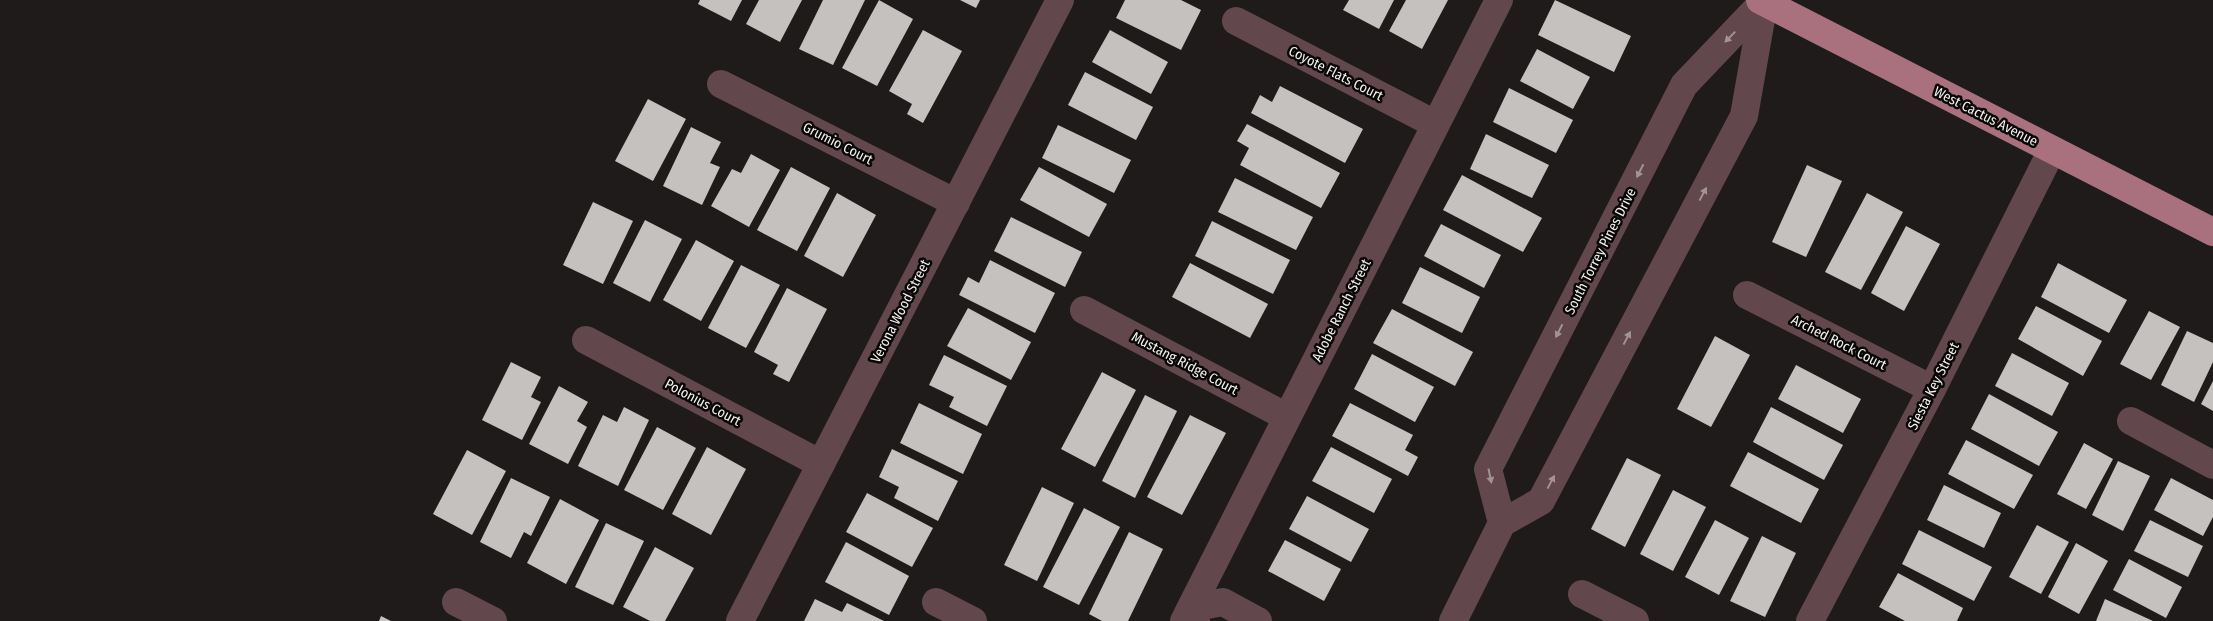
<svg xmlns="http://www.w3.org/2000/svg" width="2213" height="621" font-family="'Fira Sans Condensed',sans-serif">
  <rect width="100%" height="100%" fill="#1f1b1b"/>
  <g fill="#c4c1be">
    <path d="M700 0H742L731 21 698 4Z"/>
    <path d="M759 0H802L780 42 746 24Z"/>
    <path d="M823 0H865L833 65 799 49Z"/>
    <path d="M879 0 913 19 877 86 842 68Z"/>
    <path d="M960 0H980L976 8Z"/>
    <path d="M1125 0H1181L1201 10 1181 50 1116 18Z"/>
    <path d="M1349 0H1394L1379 29 1343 10Z"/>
    <path d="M1406 0H1448L1422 49 1389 31Z"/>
    <path d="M1555 0 1631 36 1614 72 1538 35Z"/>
    <path d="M923 30 962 51 923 123 907 114 912 104 889 91Z"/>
    <path d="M1110 30 1168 62 1151 94 1092 62Z"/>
    <path d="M1537 49 1590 77 1573 109 1520 81Z"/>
    <path d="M1085 72 1153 107 1136 140 1068 105Z"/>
    <path d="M1280 86 1363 129 1345 163 1251 113 1260 95 1272 102Z"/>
    <path d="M1509 88 1573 120 1556 153 1493 122Z"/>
    <path d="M648 99 686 119 653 181 615 161Z"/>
    <path d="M1247 124 1340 173 1321 208 1240 165 1249 148 1237 141Z"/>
    <path d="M1058 125 1131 160 1114 193 1042 158Z"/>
    <path d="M691 127 721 142 710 163 720 167 702 205 663 186Z"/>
    <path d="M1486 134 1549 165 1532 198 1470 169Z"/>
    <path d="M751 154 780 170 749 227 711 206 732 169 741 173Z"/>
    <path d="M1807 165 1842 181 1806 257 1772 242Z"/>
    <path d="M791 167 830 188 797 251 757 230Z"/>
    <path d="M1039 167 1107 204 1089 237 1020 200Z"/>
    <path d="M1462 175 1542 218 1523 252 1443 210Z"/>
    <path d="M1235 178 1313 217 1296 250 1218 212Z"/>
    <path d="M837 193 876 215 843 277 804 256Z"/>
    <path d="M1867 193 1903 212 1861 290 1825 272Z"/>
    <path d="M593 202 633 221 603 284 563 265Z"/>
    <path d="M1011 217 1082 252 1065 287 994 251Z"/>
    <path d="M645 220 682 239 650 302 613 283Z"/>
    <path d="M1212 221 1290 260 1273 294 1195 256Z"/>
    <path d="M1441 224 1501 255 1484 288 1424 256Z"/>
    <path d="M1906 226 1940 244 1904 311 1871 293Z"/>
    <path d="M696 240 734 261 701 321 663 300Z"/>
    <path d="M990 260 1055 293 1035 333 959 295 968 277 979 283Z"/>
    <path d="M1190 263 1268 304 1250 338 1172 297Z"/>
    <path d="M2058 263 2127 300 2109 333 2041 297Z"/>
    <path d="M741 265 780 285 746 348 708 328Z"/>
    <path d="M1420 267 1480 297 1462 333 1402 303Z"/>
    <path d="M787 288 827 309 789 382 773 374 778 365 754 352Z"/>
    <path d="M2036 306 2102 341 2083 376 2018 339Z"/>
    <path d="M968 308 1031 342 1011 380 947 346Z"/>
    <path d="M1392 309 1473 352 1455 386 1373 343Z"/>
    <path d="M2149 311 2180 327 2151 380 2120 364Z"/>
    <path d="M2187 331 2213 343V362L2194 402 2161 385Z"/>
    <path d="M1715 336 1750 355 1711 427 1677 409Z"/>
    <path d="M2012 353 2069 383 2052 416 1995 386Z"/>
    <path d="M1372 354 1434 387 1415 422 1354 389Z"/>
    <path d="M944 355 1007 386 987 426 949 407 954 397 929 385Z"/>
    <path d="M511 362 541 377 531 397 541 402 522 440 482 420Z"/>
    <path d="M1796 365 1861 399 1843 433 1778 399Z"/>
    <path d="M1102 372 1136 390 1095 467 1061 449Z"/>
    <path d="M2213 381V411L2201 404Z"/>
    <path d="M559 386 588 402 577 421 587 427 568 464 529 444Z"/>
    <path d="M1989 394 2058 432 2039 466 1971 429Z"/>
    <path d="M1145 395 1177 411 1135 498 1102 481Z"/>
    <path d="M919 403 982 434 963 474 900 443Z"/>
    <path d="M1350 403 1413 435 1405 450 1418 457 1408 476 1332 436Z"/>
    <path d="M624 407 649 420 618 486 578 466 603 415 617 422Z"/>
    <path d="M1771 407 1843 445 1824 480 1753 442Z"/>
    <path d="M1190 415 1226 433 1182 515 1147 497Z"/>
    <path d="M657 427 696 448 663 510 624 490Z"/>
    <path d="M1966 440 2033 475 2014 509 1948 474Z"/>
    <path d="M2084 443 2113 459 2086 509 2057 494Z"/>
    <path d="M707 447 746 469 711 535 672 514Z"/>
    <path d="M1331 447 1392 479 1374 513 1312 481Z"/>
    <path d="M892 449 958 481 938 521 894 498 899 487 879 477Z"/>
    <path d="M467 450 506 471 472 535 433 514Z"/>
    <path d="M1748 452 1819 489 1801 523 1730 486Z"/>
    <path d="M1627 458 1661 475 1625 547 1591 529Z"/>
    <path d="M2118 461 2150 476 2123 531 2092 515Z"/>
    <path d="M511 478 550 497 531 536 524 532 511 558 480 542Z"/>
    <path d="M2171 478 2213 500V517L2203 536 2154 510Z"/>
    <path d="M1944 485 2001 513 1984 548 1927 520Z"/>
    <path d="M1042 487 1074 503 1037 581 1004 565Z"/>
    <path d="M1673 490 1706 507 1673 571 1640 554Z"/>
    <path d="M867 493 933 528 912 567 846 532Z"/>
    <path d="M1307 496 1369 529 1351 562 1289 529Z"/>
    <path d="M560 499 599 520 566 584 527 563Z"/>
    <path d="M1084 508 1120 527 1079 605 1043 587Z"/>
    <path d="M1715 520 1749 538 1719 595 1685 577Z"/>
    <path d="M2150 520 2203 546 2188 577 2134 551Z"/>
    <path d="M606 523 644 541 613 605 575 587Z"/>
    <path d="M2037 525 2069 542 2041 594 2009 577Z"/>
    <path d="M1919 530 1992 567 1974 601 1902 564Z"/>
    <path d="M1129 532 1163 549 1128 621H1102L1089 614Z"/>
    <path d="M1762 536 1796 553 1765 617 1730 601Z"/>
    <path d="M1285 540 1341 569 1324 601 1268 571Z"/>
    <path d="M846 542 909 576 889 615 825 582Z"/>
    <path d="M2076 543 2108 561 2079 614 2048 597Z"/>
    <path d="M655 547 694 568 665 621H650L623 607Z"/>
    <path d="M2129 559 2182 587 2166 618 2113 590Z"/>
    <path d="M1898 573 1963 608 1957 621H1905L1879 607Z"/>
    <path d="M815 599 842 612 847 603 884 621H804Z"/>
    <path d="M2105 599 2153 621H2096Z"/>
    <path d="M381 616 391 621H379Z"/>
  </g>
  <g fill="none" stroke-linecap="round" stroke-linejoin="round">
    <g stroke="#62474d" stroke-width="28">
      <path d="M1236 21 1435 124"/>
      <path d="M721 84 956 203"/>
      <path d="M1747 295 1932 389"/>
      <path d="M1084 310 1287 417"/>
      <path d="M586 340 821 464"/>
      <path d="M2131 421 2213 465"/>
      <path d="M1502 523 1488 469 1684 85 1765 0"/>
      <path d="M1582 594 1635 621"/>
      <path d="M456 602 493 621"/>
      <path d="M936 602 973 621"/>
      <path d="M1196 620 1191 608 1223 602 1258 621"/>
      <path d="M740 621 1060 0"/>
      <path d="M1184 621 1499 0"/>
      <path d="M1453 621 1502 523 1541 501 1744 116 1764 2"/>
      <path d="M1810 621 1932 389 2052 150"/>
    </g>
    <path stroke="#a8717d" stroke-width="28" d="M1760 0 2213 232"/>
  </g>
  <defs><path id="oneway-solid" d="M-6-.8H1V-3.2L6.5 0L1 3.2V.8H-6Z" transform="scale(1.25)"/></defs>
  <g fill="#a39396">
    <use href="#oneway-solid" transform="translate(1730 37) rotate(134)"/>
    <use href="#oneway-solid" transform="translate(1640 171) rotate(117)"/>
    <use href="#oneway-solid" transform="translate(1703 194) rotate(-62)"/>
    <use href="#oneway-solid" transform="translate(1559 331) rotate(117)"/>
    <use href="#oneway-solid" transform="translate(1627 338) rotate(-62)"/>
    <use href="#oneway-solid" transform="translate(1490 476) rotate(78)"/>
    <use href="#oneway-solid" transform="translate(1551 482) rotate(-62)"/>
  </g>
  <g text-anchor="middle" stroke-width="5" stroke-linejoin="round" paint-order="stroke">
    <g font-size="14" fill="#f2f0f0" stroke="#080706">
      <text transform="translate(1336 73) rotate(27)" y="5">Coyote Flats Court</text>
      <text transform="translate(1986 116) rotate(27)" y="5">West Cactus Avenue</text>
      <text transform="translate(838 143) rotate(27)" y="5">Grumio Court</text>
      <text transform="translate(1600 251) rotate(-63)" y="5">South Torrey Pines Drive</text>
      <text transform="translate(1341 310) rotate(-63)" y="5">Adobe Ranch Street</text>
      <text transform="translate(900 311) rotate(-63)" y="5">Verona Wood Street</text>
      <text transform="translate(1839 342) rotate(27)" y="5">Arched Rock Court</text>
      <text transform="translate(1185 363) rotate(28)" y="5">Mustang Ridge Court</text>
      <text transform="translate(1933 386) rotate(-63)" y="5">Siesta Key Street</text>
      <text transform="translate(703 402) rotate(28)" y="5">Polonius Court</text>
    </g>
  </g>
</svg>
